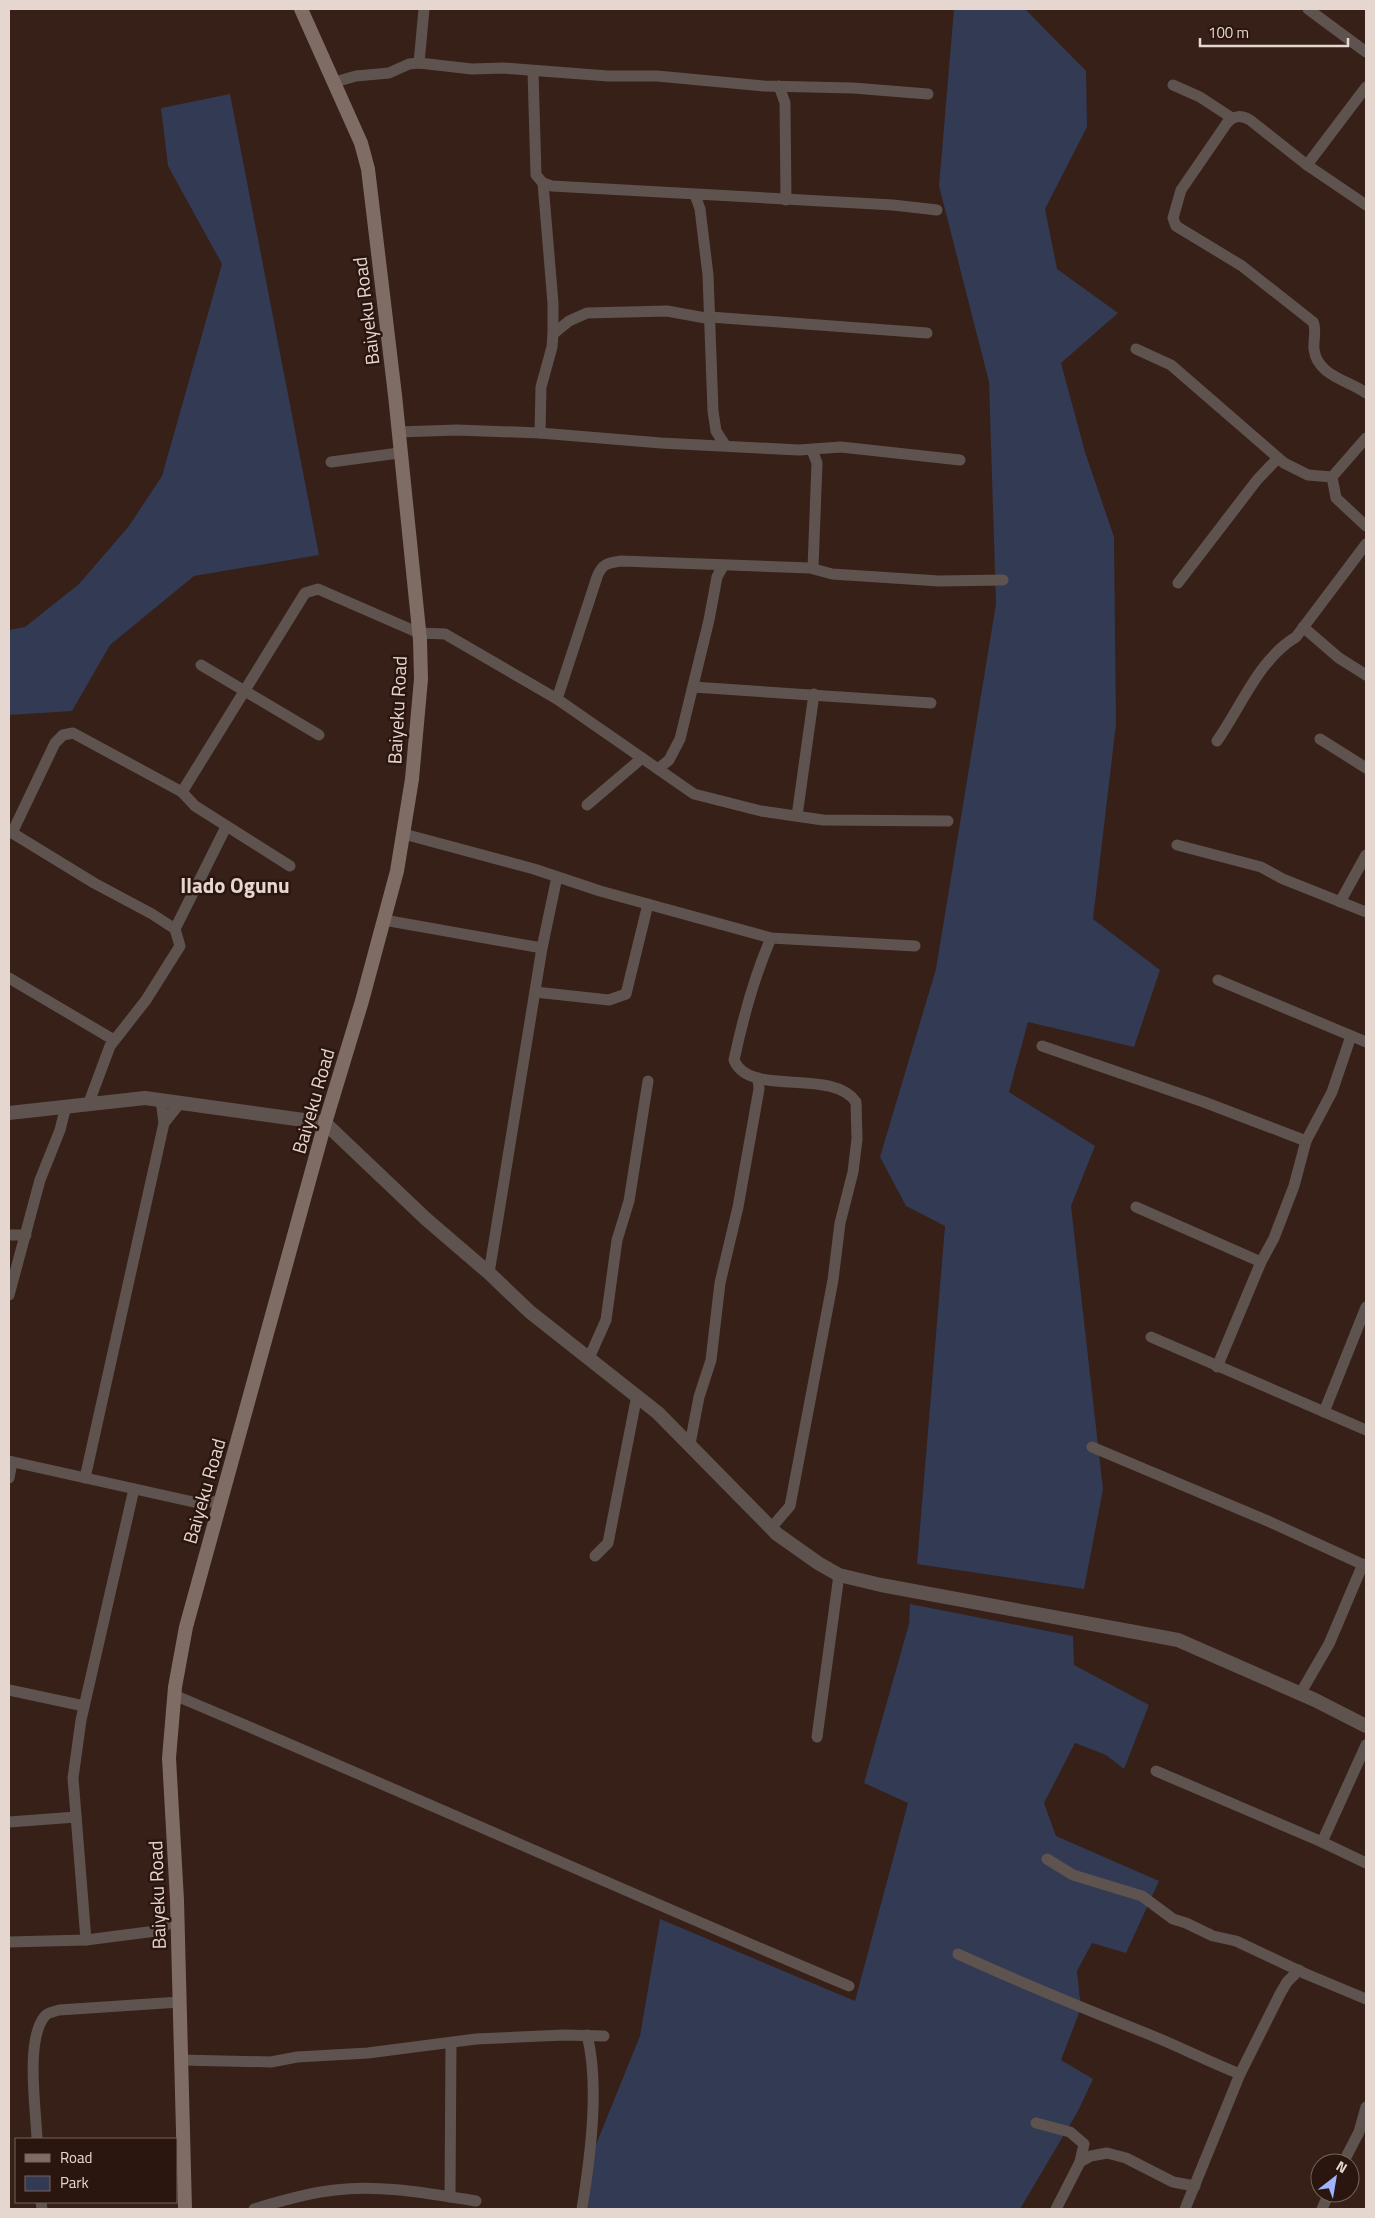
<svg xmlns="http://www.w3.org/2000/svg" width="1375" height="2218" font-family="'Titillium Web',sans-serif">
  <rect width="100%" height="100%" fill="#362018"/>
  <g fill="#323a54">
    <path d="M954 9H1025L1086 71 1087 127 1045 209 1057 269 1118 313 1061 363 1085 452 1114 537 1116 724 1093 919 1160 970 1134 1047 1028 1022 1009 1092 1095 1146 1071 1206 1103 1489 1084 1589 917 1564 945 1226 906 1206 880 1157 936 969 996 604 989 382 939 186Z"/>
    <path d="M230 94 319 555 194 576 110 645 72 711 9 715V630L25 627 79 584 129 526 162 476 222 264 168 166 161 108Z"/>
    <path d="M910 1604 1073 1636 1074 1665 1149 1705 1124 1769 1106 1755 1075 1743 1044 1803 1056 1836 1159 1881 1126 1953 1092 1943 1077 1971 1081 2008 1061 2060 1093 2079 1078 2111 1020 2209H588L595 2147 640 2036 660 1919 855 2001 908 1803 864 1783 909 1624Z"/>
  </g>
  <g fill="none" stroke-linecap="round" stroke-linejoin="round">
    <g stroke="#5e534f" stroke-width="11">
      <path d="M1308 9 1366 52"/>
      <path d="M419 63 424 9"/>
      <path d="M533 71 536 175 543 183 552 186 893 205 937 210"/>
      <path d="M335 82 356 76 389 73 409 64 419 63 472 69 503 68 608 76H657L764 86 853 88 928 94"/>
      <path d="M1173 85 1200 97 1232 118"/>
      <path d="M779 86 785 103 786 200"/>
      <path d="M1307 165 1366 87"/>
      <path d="M695 195 700 209 708 275 713 411 716 431 725 445"/>
      <path d="M1366 205 1307 165 1250 120C1241 115 1235 115 1227 123L1181 190 1173 218 1176 226 1242 266 1313 322C1317 330 1313 340 1314 349 1317 376 1348 380 1366 393"/>
      <path d="M710 317 927 333"/>
      <path d="M553 334 569 321 587 313 667 311 711 319"/>
      <path d="M1136 349 1171 365 1284 463 1308 475 1332 477"/>
      <path d="M398 432 457 430 540 433 661 443 799 450 841 447 960 460"/>
      <path d="M540 433 541 387 552 347 553 334V303L543 183"/>
      <path d="M1366 438 1332 477 1336 498 1366 526"/>
      <path d="M812 450 817 463 813 568"/>
      <path d="M331 462 399 453"/>
      <path d="M1178 583 1257 480 1278 458"/>
      <path d="M1303 627 1339 658 1366 675"/>
      <path d="M201 665 319 735"/>
      <path d="M693 687 931 703"/>
      <path d="M557 699 597 577C602 564 607 563 621 561L810 568 832 574 939 581 1003 580"/>
      <path d="M1320 739 1366 768"/>
      <path d="M1217 741C1241 707 1259 659 1296 637L1366 544"/>
      <path d="M658 769 669 760 680 739 709 620 717 577 723 566"/>
      <path d="M182 792 305 593 318 589 419 633 445 634 557 699 694 794 761 811 823 820 948 821"/>
      <path d="M587 805 642 758"/>
      <path d="M797 816 814 694"/>
      <path d="M9 831 94 883 152 914 175 929 180 946 146 1000 110 1046 88 1105"/>
      <path d="M12 833 55 743 63 735 73 733 182 792 195 806 290 866"/>
      <path d="M404 834 534 869 600 891 771 938 915 946"/>
      <path d="M1177 845 1261 867 1283 879 1366 912"/>
      <path d="M1340 902 1366 855"/>
      <path d="M384 920 542 948"/>
      <path d="M175 929 226 827"/>
      <path d="M9 978 114 1040"/>
      <path d="M1218 980 1366 1042"/>
      <path d="M535 992 609 1000 626 994 648 904"/>
      <path d="M1042 1046 1204 1102 1306 1141"/>
      <path d="M164 1123 180 1103"/>
      <path d="M1136 1207 1261 1262"/>
      <path d="M9 1235H26"/>
      <path d="M489 1273 542 948 557 877"/>
      <path d="M9 1295 40 1180 60 1130 66 1106"/>
      <path d="M1151 1337 1366 1430"/>
      <path d="M589 1358 606 1320 617 1240 629 1201 648 1081"/>
      <path d="M1217 1367 1261 1262 1274 1238 1294 1186 1306 1141 1332 1092 1351 1036"/>
      <path d="M1324 1412 1366 1307"/>
      <path d="M690 1444 699 1397 711 1360 720 1283 738 1207 759 1089 758 1078"/>
      <path d="M1092 1447 1270 1522 1366 1566"/>
      <path d="M9 1461 198 1503 221 1501"/>
      <path d="M9 1478 12 1462"/>
      <path d="M85 1478 164 1123 161 1100"/>
      <path d="M771 1528 790 1506 833 1280 840 1223 853 1172 857 1139 856 1102C831 1067 749 1098 734 1060 743 1018 754 977 771 938"/>
      <path d="M595 1556 608 1543 637 1395"/>
      <path d="M9 1690 84 1706"/>
      <path d="M1300 1694 1329 1644 1363 1564"/>
      <path d="M174 1695C400 1790 623 1891 849 1986"/>
      <path d="M817 1737 839 1575"/>
      <path d="M1156 1771 1322 1842 1366 1863"/>
      <path d="M9 1822 76 1817"/>
      <path d="M1322 1842 1366 1745"/>
      <path d="M1047 1859 1073 1875 1142 1896 1173 1919 1186 1923 1213 1936 1236 1941 1306 1974 1366 1999"/>
      <path d="M86 1940 73 1778 81 1720 134 1489"/>
      <path d="M9 1942 86 1940 156 1931 178 1918"/>
      <path d="M958 1954C1019 1982 1080 2007 1143 2032 1176 2045 1207 2061 1240 2074"/>
      <path d="M181 2060 271 2062 297 2057 368 2053 476 2039 564 2035 604 2036"/>
      <path d="M1036 2123 1070 2132 1084 2144 1080 2162"/>
      <path d="M37 2139C36 2109 25 2039 45 2016 48 2012 54 2012 59 2010L180 2002"/>
      <path d="M1343 2163 1359 2132 1366 2107"/>
      <path d="M450 2197 451 2043"/>
      <path d="M41 2202 42 2209"/>
      <path d="M254 2209C280 2201 307 2193 335 2190 381 2184 431 2194 476 2201"/>
      <path d="M582 2209C590 2158 600 2086 587 2035"/>
      <path d="M1056 2209 1080 2162 1091 2156 1107 2153 1126 2158 1173 2182 1195 2186"/>
      <path d="M1185 2209 1240 2074 1280 1994 1287 1982 1299 1970"/>
      <path d="M1322 2209 1329 2193"/>
    </g>
    <path stroke="#5e534f" stroke-width="14" d="M9 1113 145 1098 325 1123 426 1219 489 1273 530 1312 658 1413 777 1534 818 1563 839 1575 881 1585 1178 1640 1315 1700 1366 1726"/>
    <path stroke="#7e6c65" stroke-width="14" d="M185 2209 177 1900 169 1758 175 1687 186 1627 325 1123 362 1001 397 871 412 779 421 679 420 640 395 395 368 169 361 143 301 9"/>
  </g>
  <g text-anchor="middle" stroke-width="5" stroke-linejoin="round" paint-order="stroke">
    <g font-size="19" fill="#e5d6d0" stroke="#2b160f">
      <text transform="translate(366 311) rotate(-97)" y="7">Baiyeku Road</text>
      <text transform="translate(397 710) rotate(-87)" y="7">Baiyeku Road</text>
      <text transform="translate(313 1101) rotate(-74)" y="7">Baiyeku Road</text>
      <text transform="translate(204 1491) rotate(-74)" y="7">Baiyeku Road</text>
      <text transform="translate(157 1895) rotate(-92)" y="7">Baiyeku Road</text>
    </g>
    <g font-size="21" font-weight="bold" fill="#e5d6d0" stroke="#2b160f">
      <text x="235" y="893">Ilado Ogunu</text>
    </g>
  </g>
  <rect width="1375" height="2218" fill="none" stroke="#e5d6d0" stroke-width="20"/>
  <rect x="15" y="2138" width="162" height="65" fill="#2b160f" stroke="#75635c"/>
  <rect x="25" y="2154" width="25" height="8" fill="#7e6c65" stroke="#75635c"/>
  <text x="60" y="2163" font-size="15" fill="#e5d6d0">Road</text>
  <rect x="25" y="2176" width="25" height="15" fill="#323a54" stroke="#75635c"/>
  <text x="60" y="2188" font-size="15" fill="#e5d6d0">Park</text>
  <g transform="translate(1335 2178) rotate(31)"><circle r="24" fill="#2b160f" stroke="#75635c"/>
  <path d="M0-4L9 19L0 12L-9 19Z" fill="#9eb4fd"/>
  <text y="-8" font-size="14" font-weight="bold" text-anchor="middle" fill="#e5d6d0">N</text>
  </g>
  <path d="M1200 38v8h148v-8" fill="none" stroke="#e5d6d0" stroke-width="2.5"/>
  <text x="1208" y="38" font-size="15" fill="#e5d6d0" stroke="#2b160f" stroke-width="4" paint-order="stroke">100 m</text>
</svg>
